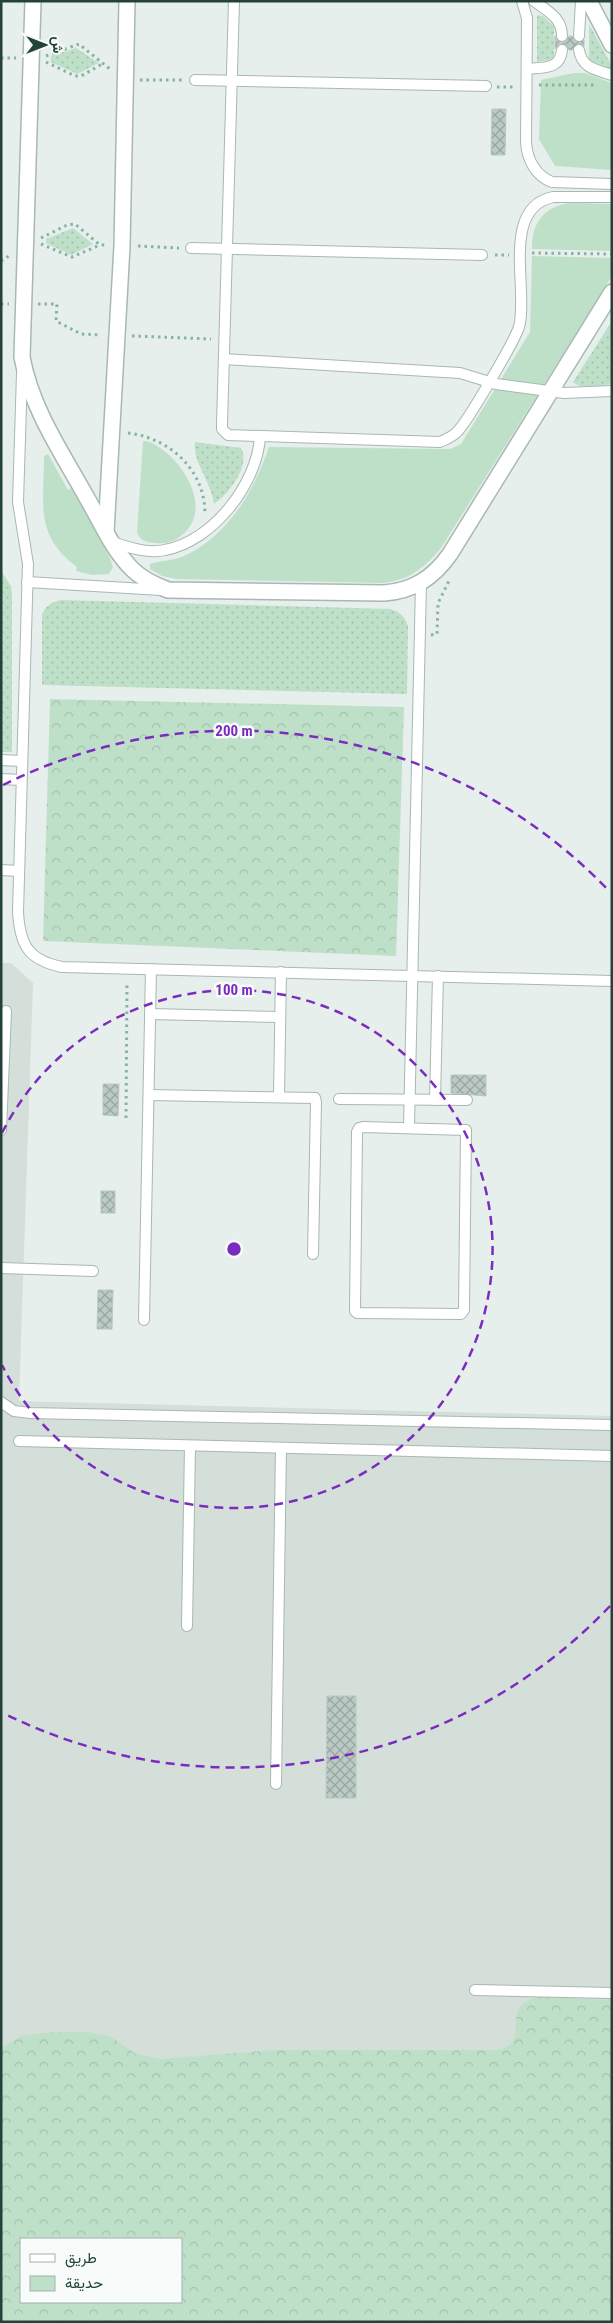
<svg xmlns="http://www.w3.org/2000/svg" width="613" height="2323" font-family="'Roboto Condensed',Vazirmatn,sans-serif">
  <defs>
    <pattern id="grass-dots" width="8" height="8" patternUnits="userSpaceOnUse" patternTransform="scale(1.25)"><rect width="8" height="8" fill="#bfe0c8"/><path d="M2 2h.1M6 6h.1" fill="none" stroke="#a4c1ad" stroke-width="1.8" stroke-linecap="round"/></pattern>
    <pattern id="forest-crowns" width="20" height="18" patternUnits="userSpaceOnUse" patternTransform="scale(1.25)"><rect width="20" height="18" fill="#bfe0c8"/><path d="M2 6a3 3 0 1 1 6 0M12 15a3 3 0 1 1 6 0" fill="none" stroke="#a4c1ad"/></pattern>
    <pattern id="building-cross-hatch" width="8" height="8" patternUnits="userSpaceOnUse" patternTransform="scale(1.25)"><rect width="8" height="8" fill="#bbcac4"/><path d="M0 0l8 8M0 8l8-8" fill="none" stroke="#98a6a0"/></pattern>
  </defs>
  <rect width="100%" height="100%" fill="#e6efeb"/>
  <path fill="#d4dfda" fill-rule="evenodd" d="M1 963H11L33 983 19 1401 612 1416V2322H1ZM21 2239H181V2302H21Z"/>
  <g fill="url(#grass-dots)">
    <path d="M537 15 543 16 554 26V59L537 62Z"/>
    <path d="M589 24 612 66V71L589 61Z"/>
    <path d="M76 48 99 63 77 74 51 62V56Z"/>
    <path d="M73 228 93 244 71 255 46 243V239Z"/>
    <path d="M612 321V384C600 385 583 391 573 382Z"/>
    <path d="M195 442 241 448C251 466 228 495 214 504 211 481 192 461 195 442Z"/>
    <path d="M1 571 11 586 12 595V752H1Z"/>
    <path d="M61 600 390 609C401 612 404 616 408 626L407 694 42 685V615C46 605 50 603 61 600Z"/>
  </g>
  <g fill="url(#forest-crowns)" fill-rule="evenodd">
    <path d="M50 699 404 707 396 956 43 941Z"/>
    <path d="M539 1997 612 2000V2322H1V2048L21 2036 52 2032H86L110 2036 136 2054 161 2059 274 2050H495C536 2045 495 2005 539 1997ZM21 2239H181V2302H21Z"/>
  </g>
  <g fill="#bfe0c8">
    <path d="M574 73H585L612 83V170L555 166 539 139 541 80Z"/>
    <path d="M572 203 612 204V251L532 249C531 222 546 205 572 203Z"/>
    <path d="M532 256 612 258V276L441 548C424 568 410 580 383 583L177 579 162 576 150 569V564C161 560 173 561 184 556 228 536 254 491 269 447L450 449 461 444 530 332Z"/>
    <path d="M143 441C151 441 158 446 164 451 187 468 211 510 183 534 175 542 167 544 155 543 147 542 140 541 137 532Z"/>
    <path d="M48 454 68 490 72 488 110 558 113 567 109 574 92 575 76 571 77 567C34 535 44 504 44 456Z"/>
  </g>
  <g fill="url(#building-cross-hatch)" stroke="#b8c9c2">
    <path d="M555 36 557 40 562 43 566 41 569 36H572L576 42 584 40V46L578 43 572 50H569L566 45 560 43 555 49Z"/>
    <path d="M492 109H506L505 155H491Z"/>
    <path d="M451 1075H486V1096L451 1093Z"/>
    <path d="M103 1084H119L118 1116 103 1115Z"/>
    <rect x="101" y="1191" width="14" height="22"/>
    <path d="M98 1290H113L112 1329H97Z"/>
    <path d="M327 1696H356V1798H326Z"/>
  </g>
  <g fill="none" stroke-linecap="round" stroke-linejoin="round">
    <g stroke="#a8b8b2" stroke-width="12">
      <g id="service">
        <path d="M234 1 222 424V429L228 435 440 442C447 439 452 437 457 432 468 421 514 342 519 327 529 290 500 208 553 197H612"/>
        <path d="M522 1 527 18 526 142C527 160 536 176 552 182L612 184"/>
        <path d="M534 1C547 11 562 17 562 36"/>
        <path d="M579 36 581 1"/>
        <path d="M579 50C582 68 596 70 612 75"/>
        <path d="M527 69C544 67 560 70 562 50"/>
        <path d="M195 80 486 86"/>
        <path d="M191 248 482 255"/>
        <path d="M224 359 460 373 496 384 564 393 612 391"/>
        <path d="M22 373 18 502 28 564 18 912C20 945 28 960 62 967L612 981"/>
        <path d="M112 542C128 547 147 554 165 550 213 541 257 484 260 437"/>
        <path d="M27 582 161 590"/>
        <path d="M1 760 21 761"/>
        <path d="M1 779 21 780"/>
        <path d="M1 870 19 871"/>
        <path d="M150 1014 280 1017"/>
        <path d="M149 1095 315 1098 316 1102 313 1254"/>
        <path d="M279 1096 281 972"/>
        <path d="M339 1099 467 1100"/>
        <path d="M435 1100 438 976"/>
        <path d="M363 1127 466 1130 464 1310 461 1314 357 1313 355 1311 357 1132 359 1128Z"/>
        <path d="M409 1127 421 583"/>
        <path d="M1 1130 6 1011"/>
        <path d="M1 1268 93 1271"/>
        <path d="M144 1320 151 969"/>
        <path d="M1 1402 14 1411 30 1413 612 1425"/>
        <path d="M19 1441 612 1456"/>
        <path d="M187 1626 190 1446"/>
        <path d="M276 1784 281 1448"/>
        <path d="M475 1990 612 1993"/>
      </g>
    </g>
    <g stroke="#a8b8b2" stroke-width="18">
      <g id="minor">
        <path d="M33 1 22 357C31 408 62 453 87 498 101 522 112 549 132 569 142 579 155 585 168 590L384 593C413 591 433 578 450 554L612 292"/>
        <path d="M589 1 612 45"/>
        <path d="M106 532 122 246 127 1"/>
      </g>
    </g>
    <g stroke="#86b3a5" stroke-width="3" stroke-dasharray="2.5 4" stroke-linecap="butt">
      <path d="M46 56 79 44 111 70"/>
      <path d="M1 58H16"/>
      <path d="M46 62 75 76H81L104 63"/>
      <path d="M140 80H184"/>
      <path d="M539 85H595"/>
      <path d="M497 87H513"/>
      <path d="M41 238 67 225 75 224 100 245H107"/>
      <path d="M41 244 72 257 100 245"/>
      <path d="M138 246 179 248"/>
      <path d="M532 253 612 254"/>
      <path d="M495 255H509"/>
      <path d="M1 261 9 256"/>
      <path d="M1 304H9"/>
      <path d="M38 304H57L56 321 81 334 101 335"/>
      <path d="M132 336 211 339"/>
      <path d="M128 433C170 438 205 470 205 514"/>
      <path d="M431 635 437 634 438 603 449 581"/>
      <path d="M126 1118 127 982"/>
    </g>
    <use href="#service" stroke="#fff" stroke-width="10"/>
    <use href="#minor" stroke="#fff" stroke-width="15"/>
  </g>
  <g fill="none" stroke="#7b2cbf" stroke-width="2.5" stroke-dasharray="9 6">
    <path d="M2 1133A259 259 0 1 1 2 1365"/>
    <path d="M610 1606A518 518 0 0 1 3 1713M3 785A518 518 0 0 1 610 892"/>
  </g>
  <circle cx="234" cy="1249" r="8" fill="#7b2cbf" stroke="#f7fbf9" stroke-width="2.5"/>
  <g font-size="15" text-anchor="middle" font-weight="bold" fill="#7b2cbf" stroke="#f7fbf9" stroke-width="5" stroke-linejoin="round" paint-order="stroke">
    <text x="234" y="736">200 m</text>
    <text x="234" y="995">100 m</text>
  </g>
  <rect width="613" height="2323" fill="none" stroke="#24423a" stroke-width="5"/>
  <rect x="20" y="2238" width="162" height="65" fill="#f7fbf9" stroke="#a3b1ad"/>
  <rect x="30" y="2254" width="25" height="8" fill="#ffffff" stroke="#a3b1ad"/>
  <text x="65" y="2263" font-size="15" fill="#24423a">طريق</text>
  <rect x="30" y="2276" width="25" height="15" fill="#bfe0c8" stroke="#a3b1ad"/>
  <text x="65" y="2288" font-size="15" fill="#24423a">حديقة</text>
  <g transform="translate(45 45) rotate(90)" stroke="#f7fbf9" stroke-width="4" paint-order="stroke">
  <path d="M0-4L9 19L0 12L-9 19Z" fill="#24423a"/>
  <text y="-8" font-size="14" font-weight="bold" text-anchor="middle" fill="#24423a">ش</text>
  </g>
</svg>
